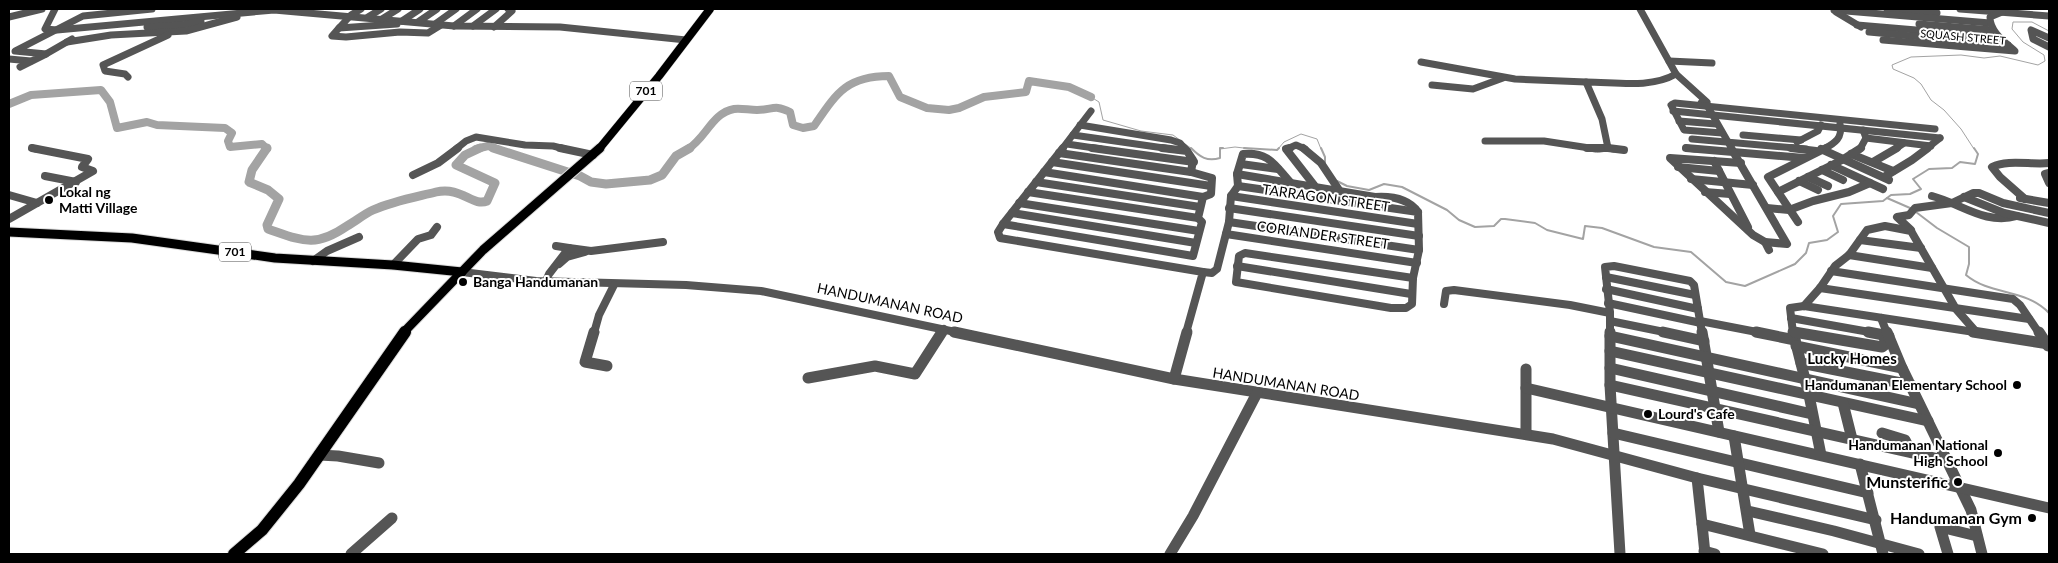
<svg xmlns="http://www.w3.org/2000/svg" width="2058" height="563" font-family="Lato,sans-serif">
  <rect width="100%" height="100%" fill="#fff"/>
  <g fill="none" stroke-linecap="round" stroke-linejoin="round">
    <g stroke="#a3a3a3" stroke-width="1">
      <path d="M1091 97 1099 102 1103 120 1141 131 1173 135 1192 149"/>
      <path d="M1220 149 1235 147 1252 149"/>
      <path d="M1278 149 1284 142 1301 134 1317 139 1321 149"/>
      <path d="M1974 149 1961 129 1944 110 1931 100 1921 84 1914 78 1893 69 1892 65 1911 57 1961 55 1984 58 2000 56 2038 65 2045 61 2044 55 2023 42 2012 29 2013 22H2032L2049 31"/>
    </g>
    <g stroke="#a3a3a3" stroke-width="2">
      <path d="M1191 148C1200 157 1207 162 1220 158V148H1223"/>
      <path d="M1244 148 1277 150 1279 148"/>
      <path d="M1321 148 1325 157V163"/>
      <path d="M1337 181 1347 186 1369 190 1384 184 1402 187 1447 210 1459 220 1475 227 1494 226 1501 219H1505L1535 223 1547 230 1583 239 1585 226 1602 228 1654 247 1691 252 1726 282 1745 286 1795 264 1806 253 1809 243 1827 240 1838 232 1833 216 1841 204 1883 201 1891 195 1910 194 1921 189 1913 179 1929 169 1952 168 1960 162 1975 164 1978 154 1974 148"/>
      <path d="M1887 198 1910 208"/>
      <path d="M1916 212 1937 228 1969 247V264L1966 275C1991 296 2025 288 2049 313"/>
    </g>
    <g stroke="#a3a3a3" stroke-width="8">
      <path d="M9 104 31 95 101 90 110 102 117 128 147 122 157 125 225 128 232 133 228 141 230 147 262 144 267 149"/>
      <path d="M476 149 488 146 497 149"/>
      <path d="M688 149C706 138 712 113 734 109 741 108 749 110 757 110 773 110 774 104 790 112L793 125 803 128 814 126C836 94 846 76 889 76L900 97 927 108 949 110 959 108 984 97 1026 92 1029 81 1069 87 1091 97"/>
    </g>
    <g stroke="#a3a3a3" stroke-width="9">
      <path d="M267 148 252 170 249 182 268 190 279 199 267 225 268 229C303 241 315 248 347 226 356 221 364 214 373 210 393 201 416 197 436 192 461 186 473 207 487 201L495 183 456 165 465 155 480 148"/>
      <path d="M493 148 580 176 591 182 606 184 650 180 662 175 676 156 690 148"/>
    </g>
    <g stroke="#dbdbdb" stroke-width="9">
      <path id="major-far2" d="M599 149 659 76 710 9"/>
    </g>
    <g stroke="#dbdbdb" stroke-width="11">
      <g id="major-far1">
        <path d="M9 232 132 238 275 258 393 265 462 272"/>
        <path d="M403 333 483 250 600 148"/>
      </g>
    </g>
    <g stroke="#dbdbdb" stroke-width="14">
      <path id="major" d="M234 554 262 530 299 484 405 332"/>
    </g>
    <g stroke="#555" stroke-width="7">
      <path d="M55 9 45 29 57 30 274 10 454 26 560 27 686 40"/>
      <path d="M361 9 351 15 339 28 397 24"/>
      <path d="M1640 9 1676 74 1707 102"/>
      <path d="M1887 9 1937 13"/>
      <path d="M1960 9 2049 16"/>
      <path d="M1834 10 1990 23"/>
      <path d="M1836 12 1861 27"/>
      <path d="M9 17 42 9"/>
      <path d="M368 17 381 9"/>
      <path d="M382 19 398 9"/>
      <path d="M402 21 420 9"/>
      <path d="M418 22 437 9"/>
      <path d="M435 24 456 9"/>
      <path d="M1919 24 1993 30"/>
      <path d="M1857 25 1999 37"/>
      <path d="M454 26 477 9"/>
      <path d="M473 26 496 9"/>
      <path d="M147 27 183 25 201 21"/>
      <path d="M494 27 512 11 508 9"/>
      <path d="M339 28 332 36 346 37 400 32 428 33 441 25"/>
      <path d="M1869 32 2008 45"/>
      <path d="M2049 38 2031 30 2033 39 2049 47"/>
      <path d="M1883 40 2015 51C2005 42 1990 32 1990 17L2002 12"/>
      <path d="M67 42 111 35 186 31 237 17"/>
      <path d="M46 54 72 39"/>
      <path d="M9 59 31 61"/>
      <path d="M1669 61 1712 63"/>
      <path d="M1421 62 1515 79 1586 82"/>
      <path d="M20 67 46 54 15 51 83 16 152 9"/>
      <path d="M128 77 125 74 105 71 103 65 168 35"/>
      <path d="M1432 85 1473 89 1503 78"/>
      <path d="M1703 100 1701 103 1708 107 1732 149"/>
      <path d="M1673 111 1940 138"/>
      <path d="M1679 121 1716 124"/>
      <path d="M1080 125 1171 140 1180 143 1185 149"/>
      <path d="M1722 133 1684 130 1671 105 1675 103 1935 129"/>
      <path d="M1073 135 1171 149"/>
      <path d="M1743 135 1801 140"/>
      <path d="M1866 138 1931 146"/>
      <path d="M1692 139 1806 149"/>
      <path d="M1485 141H1544L1596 149"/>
      <path d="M1797 142 1818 131 1821 125"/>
      <path d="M1067 144 1101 149"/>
      <path d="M32 148 36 149"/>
      <path d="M1686 148 1695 149"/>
      <path d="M456 149 466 141 476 137 525 145 553 146 565 149"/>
      <path d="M1062 149 1091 111"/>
      <path d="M1287 149 1296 145 1305 149"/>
      <path d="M1599 149 1608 148"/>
      <path d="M1614 149 1608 148 1602 119 1586 82C1615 82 1650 89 1676 74"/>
      <path d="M1824 149C1835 143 1843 138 1840 124"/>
      <path d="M1860 149 1866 138 1863 130"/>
      <path d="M1895 149 1904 143"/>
      <path d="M1926 149 1940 138"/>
    </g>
    <g stroke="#555" stroke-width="8">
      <path d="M560 148 593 155"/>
      <path d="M1063 148 1003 224 998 232 1000 238 1203 272 1186 333"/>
      <path d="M1092 148 1194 162"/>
      <path d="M1184 148 1187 151"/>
      <path d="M1290 148 1286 149 1314 185"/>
      <path d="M1303 148 1321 163 1339 190"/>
      <path d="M1587 148H1608"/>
      <path d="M1608 148 1624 150"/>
      <path d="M1686 148 1804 158"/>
      <path d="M1731 148 1787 244 1765 242"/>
      <path d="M1791 148 1816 151"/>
      <path d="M1821 149 1889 180"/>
      <path d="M1059 153 1191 172 1193 160 1187 151 1162 148"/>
      <path d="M1851 154 1893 171"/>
      <path d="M1714 161 1748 227"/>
      <path d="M1052 162 1211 186"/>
      <path d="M1873 162 1897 148"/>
      <path d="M1741 163 1670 158 1753 235 1765 242 1769 250"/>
      <path d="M1241 164 1278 169"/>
      <path d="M1831 165 1883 189"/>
      <path d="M1678 167 1719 171"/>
      <path d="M1822 170 1843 180"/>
      <path d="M1044 172 1203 197"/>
      <path d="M2049 173 2045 174 2049 183"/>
      <path d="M1237 174 1375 197C1391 196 1408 198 1418 212"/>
      <path d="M413 175 438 163 458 148"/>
      <path d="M45 176 76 182"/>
      <path d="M1808 177 1828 186"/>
      <path d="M1884 177 1912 160 1928 148"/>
      <path d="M1691 179 1753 185"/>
      <path d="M1799 181 1818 190"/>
      <path d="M1036 182 1200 207"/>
      <path d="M1238 186 1418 212 1419 250 1413 278"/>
      <path d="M1028 192 1198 218"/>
      <path d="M1705 192 1730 194"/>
      <path d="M1778 192 1842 160 1861 148"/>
      <path d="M9 195 37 203"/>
      <path d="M1231 196 1418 224"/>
      <path d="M1932 196C1962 204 1985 225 2017 216"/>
      <path d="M1964 197 2004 213 2049 223"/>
      <path d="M2020 198 2049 203"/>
      <path d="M2025 199 2000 177 1992 167C2008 159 2031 165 2049 163"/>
      <path d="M1019 203 1199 231"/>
      <path d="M1229 208 1419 236"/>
      <path d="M1767 208 1789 210 1813 201 1849 192 1870 183"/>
      <path d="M1012 213 1196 243"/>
      <path d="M9 219 93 171 82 167 88 159 32 148"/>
      <path d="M1229 222 1419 250"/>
      <path d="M1798 222 1768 177 1826 148"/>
      <path d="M1003 224 1193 256 1202 222 1198 218 1203 197 1211 194 1212 178 1191 172"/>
      <path d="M1911 230 1897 217 1909 215 1915 208 1952 203 1973 193H1979L2003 203 2049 213"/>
      <path d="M1226 234 1417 263"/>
      <path d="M1860 240 1921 248"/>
      <path d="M556 246 569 248"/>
      <path d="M1245 253 1413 278 1412 304 1406 308H1391L1236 282 1239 256Z"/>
      <path d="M1849 255 1932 268"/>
      <path d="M313 261 327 251 359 237"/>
      <path d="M559 264 567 257 585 252"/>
      <path d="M393 265 418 239 431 235 437 227"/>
      <path d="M1237 266 1411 294"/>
      <path d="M1831 271 2013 299 2020 305 2039 333"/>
      <path d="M462 272 536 281 686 285 761 291 960 333"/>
      <path d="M1203 272 1212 273 1217 269 1229 222 1231 196 1238 186 1237 174 1243 154C1269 152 1274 164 1290 182"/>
      <path d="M1606 277 1695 295"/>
      <path d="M545 283 549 274 569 248 591 251 663 242"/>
      <path d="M1820 288 2029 319"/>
      <path d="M1606 289 1698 309"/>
      <path d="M1608 303 1701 323"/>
      <path d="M1444 304 1446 291 1454 290 1570 305 1610 313"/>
      <path d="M1804 306 1820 288 1835 266 1849 255 1867 230 1885 226 1911 231 1956 309 1977 333"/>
      <path d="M1791 318 1875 333"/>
      <path d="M1881 318 1887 333"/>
      <path d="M1610 321 1669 333"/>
      <path d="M1700 321 1762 333"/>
      <path d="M1793 332 1802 333"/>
      <path d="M594 333 599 315 614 285"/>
      <path d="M941 333 944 329"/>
      <path d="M1610 333V313L1605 267 1614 266 1690 281 1694 285 1702 333"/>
      <path d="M1793 333 1790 308 1804 306 1981 333"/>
    </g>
    <g stroke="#555" stroke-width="11">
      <path d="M594 332 585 362 607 366"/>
      <path d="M954 332 1174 379 1553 439 1697 478 1876 520"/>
      <path d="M1610 332V385L1620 554"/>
      <path d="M1663 332 1704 341"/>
      <path d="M1702 332 1719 432"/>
      <path d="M1756 332 1795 340"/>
      <path d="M1793 332 1809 395 1821 455"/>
      <path d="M1794 332 1882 347 1886 344 1883 334"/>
      <path d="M1868 332 1889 336"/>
      <path d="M1887 332 1902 368 1971 510 1982 554"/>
      <path d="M1973 332 2049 344"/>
      <path d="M2039 332 2048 346"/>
      <path d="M1610 336 1919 404"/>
      <path d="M1796 346 1902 368"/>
      <path d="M1610 351 1928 421"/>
      <path d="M1801 363 1911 385"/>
      <path d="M1610 368 1812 414"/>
      <path d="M1526 369V434"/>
      <path d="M808 378 875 366 915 374 942 332"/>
      <path d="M1174 379 1187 332"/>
      <path d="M1610 385 1948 461"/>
      <path d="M1526 388 2049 508"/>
      <path d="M1843 403 1852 439"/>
      <path d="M1613 433 1868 493"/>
      <path d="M1882 433 1905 440 1911 452"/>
      <path d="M1734 436 1750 535"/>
      <path d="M319 455 338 456 379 463"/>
      <path d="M1860 464 1883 554"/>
      <path d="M1697 478 1702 524"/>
      <path d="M1748 511 1834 531 1919 554"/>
      <path d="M1704 551 1715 554"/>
      <path d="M351 554 392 518"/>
      <path d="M1170 554 1193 516 1257 393"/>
      <path d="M1705 554 1702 524 1823 554"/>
      <path d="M1948 554 1940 527 1977 536"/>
    </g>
    <use href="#major-far2" stroke="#000" stroke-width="8"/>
    <use href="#major-far1" stroke="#000" stroke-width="9"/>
    <use href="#major" stroke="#000" stroke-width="12"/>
  </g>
  <g fill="#000" stroke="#fff" stroke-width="2">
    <circle cx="49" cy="200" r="5"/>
    <circle cx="463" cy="282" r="5"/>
    <circle cx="2017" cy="385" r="5"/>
    <circle cx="1648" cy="414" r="5"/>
    <circle cx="1998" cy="453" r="5"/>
    <circle cx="1958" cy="482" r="5"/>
    <circle cx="2032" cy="518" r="5"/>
  </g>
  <g text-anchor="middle" stroke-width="4" stroke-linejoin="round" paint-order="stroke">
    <g font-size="11" fill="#000" stroke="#fff">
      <text transform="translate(1963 37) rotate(5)" y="4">SQUASH STREET</text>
    </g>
    <g fill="#fff" stroke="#4c4c4c" stroke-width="1">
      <rect x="630" y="81.5" width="32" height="19" rx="4"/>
      <rect x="219" y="242.5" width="32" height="19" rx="4"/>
    </g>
    <g font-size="12" font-weight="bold" fill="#000">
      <text x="646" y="95">701</text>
      <text x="235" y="256">701</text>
    </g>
    <g font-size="14" font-weight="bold" fill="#000" stroke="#fff" text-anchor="start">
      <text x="59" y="197">Lokal ng<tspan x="59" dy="16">Matti Village</tspan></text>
      <text x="473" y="287">Banga Handumanan</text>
      <text x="2007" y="390" text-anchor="end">Handumanan Elementary School</text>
      <text x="1658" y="419">Lourd's Cafe</text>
      <text x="1988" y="450" text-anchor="end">Handumanan National<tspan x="1988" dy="16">High School</tspan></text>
    </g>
    <g font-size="14" fill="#000" stroke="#fff">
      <text transform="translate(1326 198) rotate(8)" y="5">TARRAGON STREET</text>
      <text transform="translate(1323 235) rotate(8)" y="5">CORIANDER STREET</text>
      <text transform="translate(890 303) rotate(12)" y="5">HANDUMANAN ROAD</text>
      <text transform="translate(1286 384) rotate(9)" y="5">HANDUMANAN ROAD</text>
    </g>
    <g font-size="15" font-weight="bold" fill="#000" stroke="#fff">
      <text x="1852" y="364">Lucky Homes</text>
    </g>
    <g font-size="16" font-weight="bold" fill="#000" stroke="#fff" text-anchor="end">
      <text x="1948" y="488">Munsterific</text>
      <text x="2022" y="524">Handumanan Gym</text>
    </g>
  </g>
  <rect width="2058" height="563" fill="none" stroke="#000000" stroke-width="20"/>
</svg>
